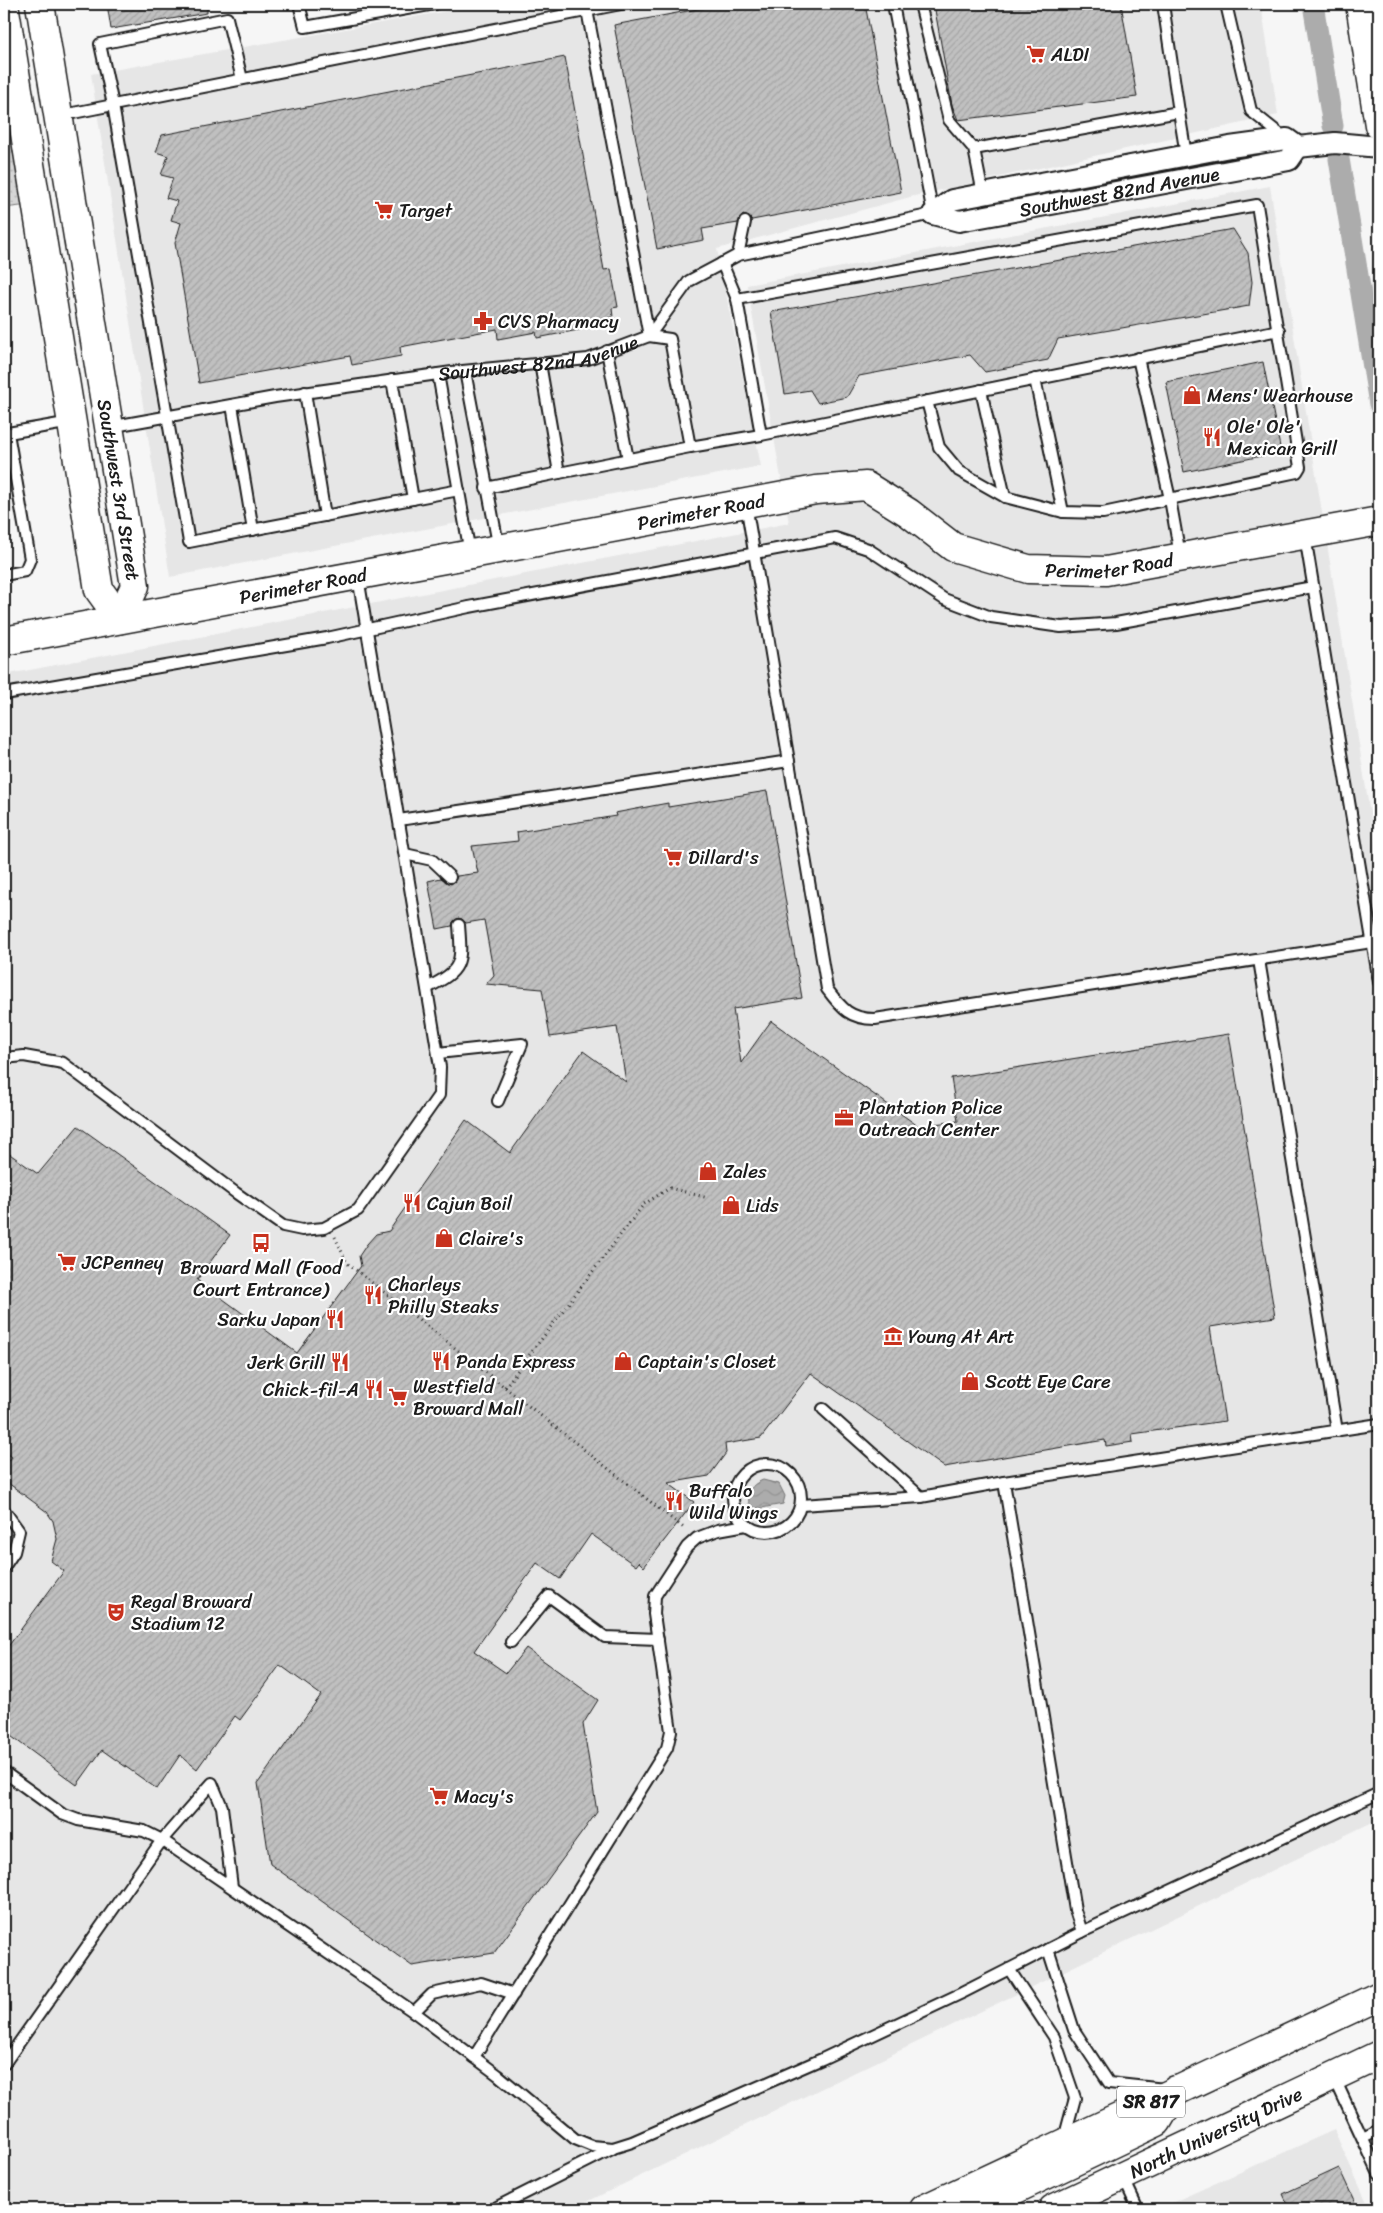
<svg xmlns="http://www.w3.org/2000/svg" width="1383" height="2213" font-family="Sriracha,sans-serif">
  <defs>
    <pattern id="park-dots" width="8" height="8" patternUnits="userSpaceOnUse" patternTransform="scale(1.25)"><rect width="8" height="8" fill="#d6d6d6"/><path d="M2 2h.1M6 6h.1" fill="none" stroke="#b7b7b7" stroke-width="1.8" stroke-linecap="round"/></pattern>
    <pattern id="water-waves" width="16" height="10" patternUnits="userSpaceOnUse" patternTransform="scale(1.25)"><rect width="16" height="10" fill="#acacac"/><path d="M0 5q4-4 8 0t8 0" fill="none" stroke="#939393"/></pattern>
    <pattern id="building-hatch" width="6" height="6" patternUnits="userSpaceOnUse" patternTransform="scale(1.25)"><rect width="6" height="6" fill="#c0c0c0"/><path d="M-1 1l2-2M0 6l6-6M5 7l2-2" fill="none" stroke="#a4a4a4"/></pattern>
  </defs>
  <rect width="100%" height="100%" fill="#f6f6f6"/>
  <filter id="ink" filterUnits="userSpaceOnUse"><feTurbulence type="fractalNoise" baseFrequency=".02" numOctaves="2"/><feDisplacementMap in="SourceGraphic" scale="10" xChannelSelector="R" yChannelSelector="G"/><feConvolveMatrix kernelMatrix="1 2 1 2 8 2 1 2 1" color-interpolation-filters="sRGB"/></filter>
  <g filter="url(#ink)">
    <g fill="#e6e6e6">
      <path d="M487 4H1261L1278 115 914 196 717 249 761 466 170 577 91 74Z"/>
      <path d="M1270 186 1379 870V1819L572 2209H4V675L789 523 747 285Z"/>
      <path d="M1334 2130 1370 2209H1158Z"/>
    </g>
    <path fill="url(#park-dots)" stroke="#797979" d="M4 4 37 204 4 208Z"/>
    <path fill="url(#water-waves)" stroke="#727272" d="M763 1480 779 1484 785 1496 783 1504 751 1510C746 1495 748 1486 763 1480Z"/>
    <g fill="none" stroke-linecap="round" stroke-linejoin="round">
      <g stroke="#acacac" stroke-width="21">
        <path d="M1313 4 1333 126"/>
        <path d="M1339 159 1379 404"/>
      </g>
    </g>
    <g fill="url(#building-hatch)" stroke="#1c1c1c">
      <path d="M107 4H207V13L111 29Z"/>
      <path d="M724 4H865L901 192 752 220 749 217 743 215 738 223 702 229 704 240 657 249 614 25Z"/>
      <path d="M971 4H1121L1137 97 958 120 952 105 935 10Z"/>
      <path d="M565 57 604 270 611 269 618 307 612 308 613 317 593 321 594 327 537 338 536 332 498 339 497 329 400 347 401 356 352 365 350 356 199 383 175 243 181 223 171 220 177 201 166 198 173 178 161 175 168 156 156 152 162 135Z"/>
      <path d="M1233 229 1248 253 1252 282 1249 306 1058 339 1048 360 985 372 970 355 859 376 847 397 818 403 810 390 785 394 771 312Z"/>
      <path d="M1263 362 1281 452 1184 472 1166 382Z"/>
      <path d="M767 791 802 998 733 1009 741 1063 771 1021 918 1126 958 1121 951 1078 1229 1034 1275 1317 1210 1327 1225 1421 1132 1434 1133 1442 1106 1446 1105 1440 944 1467 811 1373 761 1438 725 1444 726 1453 709 1476 668 1483 694 1502 644 1567 639 1562 636 1566 591 1534 560 1579 537 1563 474 1651 506 1673 526 1648 598 1700 583 1724 597 1812 494 1953 412 1966 270 1864 258 1783 321 1695 280 1665 240 1720 235 1716 197 1769 180 1755 157 1789 102 1750 77 1785 4 1731V1652L64 1571 51 1561 57 1539 53 1521 47 1512 4 1480V1467L12 1457 4 1451V1150L38 1174 78 1126 230 1235 197 1280 297 1353 361 1266 359 1256 367 1244 376 1234 389 1231 466 1120 510 1153 583 1051 626 1082 617 1027 550 1037 542 989 486 984 494 975 484 920 466 923 462 919 458 918 453 922 452 926 437 929 428 881 441 878 451 884 455 881 457 876 478 873 472 846 518 841 517 832 616 816 615 813 668 803V807Z"/>
      <path d="M1339 2168 1358 2209H1290L1283 2194Z"/>
    </g>
    <g fill="none" stroke-linecap="round" stroke-linejoin="round">
      <g stroke="#1c1c1c" stroke-width="14">
        <g id="lane">
          <path d="M299 4 305 27 435 4"/>
          <path d="M920 4 949 120 974 149 983 194"/>
          <path d="M1226 4 1251 111 1286 139"/>
          <path d="M587 10 649 336 670 339 690 447 761 435"/>
          <path d="M242 79 227 18 100 44 113 105 189 542 459 490"/>
          <path d="M1179 112 1186 155"/>
          <path d="M58 116 621 4"/>
          <path d="M974 149 1179 112 1163 4"/>
          <path d="M738 255 745 222"/>
          <path d="M722 263 737 299 1257 205 1300 467 1297 472 1103 513 1063 512 1005 497 959 471 939 447 927 401"/>
          <path d="M737 299 761 435 1279 330"/>
          <path d="M607 351 628 459"/>
          <path d="M1138 358 1170 499 1180 555"/>
          <path d="M540 363 559 473 690 447"/>
          <path d="M465 371 499 549"/>
          <path d="M438 374 470 553"/>
          <path d="M1035 379 1063 512"/>
          <path d="M392 380 413 499"/>
          <path d="M981 390 1005 497"/>
          <path d="M305 392 325 516"/>
          <path d="M232 405 253 530"/>
          <path id="s1" d="M109 427 275 397 452 372 588 359 649 336 689 281 738 255 933 214 893 4"/>
          <path d="M8 433 71 422"/>
          <path d="M4 434 8 433 30 559 25 571 4 575"/>
          <path d="M486 488 559 473"/>
          <path d="M746 504 827 989C842 1009 850 1019 875 1019L1372 942"/>
          <path d="M1305 536 1379 982"/>
          <path d="M4 694 327 638 469 607 835 538 868 549 944 599 991 617 1061 627 1116 623 1313 587"/>
          <path d="M399 820 789 761"/>
          <path d="M405 854 432 860 450 877"/>
          <path d="M1259 960 1337 1431"/>
          <path d="M427 988C463 970 462 963 459 925"/>
          <path d="M438 1053 522 1044 498 1101"/>
          <path d="M4 1058 24 1056 63 1063 236 1193 283 1226 302 1230 324 1228 358 1210 439 1095 440 1067 358 577"/>
          <path d="M823 1409 921 1497"/>
          <circle cx="767" cy="1498" r="34"/>
          <path d="M1004 1482 1075 1910 1082 1932"/>
          <path d="M801 1505 921 1497 1004 1482 1379 1424"/>
          <path d="M4 1510 19 1531 14 1552 4 1567"/>
          <path d="M511 1642 549 1596 605 1637 658 1639"/>
          <path d="M4 1772 62 1814 78 1820 144 1831 162 1840 414 2012 498 2075 575 2139 592 2146 613 2148 632 2142 822 2059 962 1993 1082 1932 1379 1793"/>
          <path d="M1048 1949 1074 2030 1109 2083 1165 2089"/>
          <path d="M1009 1969 1054 2037 1075 2098 1064 2139"/>
          <path d="M414 2012 432 1994 481 1983 514 1994"/>
          <path d="M474 2057 667 1748 671 1731 654 1614 655 1596 687 1547 697 1538 718 1530 746 1525"/>
          <path d="M4 2064 162 1840 212 1783 222 1807 232 1887"/>
          <path d="M1334 2077 1379 2174"/>
          <path d="M1363 2138 1379 2130"/>
          <path d="M1123 2177 1138 2209"/>
          <path d="M493 2209 612 2149"/>
        </g>
      </g>
      <g stroke="#1c1c1c" stroke-width="24">
        <g id="street">
          <path d="M933 214 952 200 1230 147 1287 139 1298 147 1335 143 1379 147"/>
          <path id="s2" d="M933 214 959 221 1289 160 1298 147"/>
        </g>
      </g>
      <g stroke="#1c1c1c" stroke-width="31">
        <g id="secondary">
          <path d="M4 4 99 590 120 619"/>
          <path id="s3" d="M40 4 135 586 120 619"/>
          <path id="s4" d="M4 641 816 490 866 486 909 513 953 547 1028 569 1106 571 1379 521"/>
        </g>
      </g>
      <g stroke="#1c1c1c" stroke-width="31">
        <g id="primary">
          <path d="M1360 4 1379 125"/>
          <path d="M924 2209 1379 1996"/>
          <path d="M974 2209 1157 2122 1176 2090"/>
          <path id="s5" d="M1053 2209 1379 2055"/>
        </g>
      </g>
      <g stroke="#1c1c1c" stroke-width="3" stroke-dasharray="1 4" stroke-linecap="butt">
        <path d="M335 1237 347 1263 685 1529"/>
        <path d="M505 1387 644 1204 670 1188 708 1198"/>
      </g>
      <use href="#lane" stroke="#fff" stroke-width="10"/>
      <use href="#street" stroke="#fff" stroke-width="20"/>
      <use href="#secondary" stroke="#fff" stroke-width="28"/>
      <use href="#primary" stroke="#fff" stroke-width="28"/>
    </g>
  </g>
  <defs>
    <g id="supermarket-bare" transform="scale(1.5)"><path d="M-6-5.5h2.5l.6 2H6L4.5 2H-2.5L-4.4-4H-6ZM-1.5 3.2a1.3 1.3 0 1 0 .1 0ZM3 3.2a1.3 1.3 0 1 0 .1 0Z" fill="#c8321e" stroke="#fff" stroke-width="2.5" paint-order="stroke"/></g>
    <g id="pharmacy-bare" transform="scale(1.5)"><path d="M-2-6h4v4h4v4h-4v4h-4v-4h-4v-4h4Z" fill="#c8321e" stroke="#fff" stroke-width="2.5" paint-order="stroke"/></g>
    <g id="shop-bare" transform="scale(1.5)"><path d="M-5-2.5h2.3a2.7 3.5 0 0 1 5.4 0H5L5.5 6h-11ZM-1.5-2.5h3a1.5 2.3 0 0 0-3 0Z" fill="#c8321e" stroke="#fff" stroke-width="2.5" paint-order="stroke"/></g>
    <g id="restaurant-bare" transform="scale(1.5)"><path d="M-5-6h1v4h1v-4h1v4h1v-4h1v5L-1.5 .5V6h-2V.5L-5-1ZM5-6V6H3V1.5H1.5Q1.5-4 5-6Z" fill="#c8321e" stroke="#fff" stroke-width="2.5" paint-order="stroke"/></g>
    <g id="office-bare" transform="scale(1.5)"><path d="M-6-3h4V-5.5h4V-3h4V5H-6ZM-1-4.5V-3h2v-1.5ZM-6 0V1H6V0Z" fill="#c8321e" stroke="#fff" stroke-width="2.5" paint-order="stroke"/></g>
    <g id="bus-bare" transform="scale(1.5)"><path d="M-5-6H5V4H4V6H2V4H-2V6H-4V4H-5ZM-3.5-4V0h7V-4ZM-3.5 1.2v1.5H-2V1.2ZM2 1.2v1.5H3.5V1.2Z" fill="#c8321e" stroke="#fff" stroke-width="2.5" paint-order="stroke"/></g>
    <g id="museum-bare" transform="scale(1.5)"><path d="M0-6L6-3V-2H-6V-3ZM-5-1h2V3h-2ZM-1-1h2V3h-2ZM3-1h2V3H3ZM-6 4H6V6H-6Z" fill="#c8321e" stroke="#fff" stroke-width="2.5" paint-order="stroke"/></g>
    <g id="theatre-bare" transform="scale(1.5)"><path d="M-5-5.5Q0-4 5-5.5V0Q5 5 0 6Q-5 5-5 0ZM-3.3-2.5H-1v1.5H-3.3ZM1-2.5H3.3v1.5H1ZM-2.8 1Q0 5.5 2.8 1Z" fill="#c8321e" stroke="#fff" stroke-width="2.5" paint-order="stroke"/></g>
  </defs>
  <g fill-rule="evenodd">
    <use href="#supermarket-bare" x="1036" y="54"/>
    <use href="#supermarket-bare" x="384" y="210"/>
    <use href="#pharmacy-bare" x="483" y="321"/>
    <use href="#shop-bare" x="1192" y="395"/>
    <use href="#restaurant-bare" x="1212" y="437"/>
    <use href="#supermarket-bare" x="673" y="857"/>
    <use href="#office-bare" x="844" y="1118"/>
    <use href="#shop-bare" x="708" y="1171"/>
    <use href="#restaurant-bare" x="412" y="1203"/>
    <use href="#shop-bare" x="731" y="1205"/>
    <use href="#shop-bare" x="444" y="1238"/>
    <use href="#bus-bare" x="261" y="1243"/>
    <use href="#supermarket-bare" x="67" y="1262"/>
    <use href="#restaurant-bare" x="373" y="1295"/>
    <use href="#restaurant-bare" x="335" y="1319"/>
    <use href="#museum-bare" x="893" y="1336"/>
    <use href="#restaurant-bare" x="441" y="1361"/>
    <use href="#shop-bare" x="623" y="1361"/>
    <use href="#restaurant-bare" x="340" y="1362"/>
    <use href="#shop-bare" x="970" y="1381"/>
    <use href="#restaurant-bare" x="374" y="1389"/>
    <use href="#supermarket-bare" x="398" y="1397"/>
    <use href="#restaurant-bare" x="674" y="1501"/>
    <use href="#theatre-bare" x="116" y="1612"/>
    <use href="#supermarket-bare" x="439" y="1796"/>
  </g>
  <g text-anchor="middle" stroke-width="4.5" stroke-linejoin="round" paint-order="stroke">
    <rect fill="#fff" stroke="#606060" stroke-width="1" x="1117" y="2086.5" width="68" height="31" rx="4"/>
    <g font-size="18" font-weight="bold" fill="#1c1c1c">
      <text x="1151" y="2108">SR 817</text>
    </g>
    <g font-size="19" fill="#1c1c1c" stroke="#fff" text-anchor="start">
      <text x="1051" y="61">ALDI</text>
      <text x="399" y="217">Target</text>
      <text x="498" y="328">CVS Pharmacy</text>
      <text x="1207" y="402">Mens' Wearhouse</text>
      <text x="1227" y="433">Ole' Ole'<tspan x="1227" dy="22">Mexican Grill</tspan></text>
      <text x="688" y="864">Dillard's</text>
      <text x="859" y="1114">Plantation Police<tspan x="859" dy="22">Outreach Center</tspan></text>
      <text x="723" y="1178">Zales</text>
      <text x="427" y="1210">Cajun Boil</text>
      <text x="746" y="1212">Lids</text>
      <text x="459" y="1245">Claire's</text>
      <text x="82" y="1269">JCPenney</text>
      <text x="261" y="1274" text-anchor="middle">Broward Mall (Food<tspan x="261" dy="22">Court Entrance)</tspan></text>
      <text x="388" y="1291">Charleys<tspan x="388" dy="22">Philly Steaks</tspan></text>
      <text x="320" y="1326" text-anchor="end">Sarku Japan</text>
      <text x="908" y="1343">Young At Art</text>
      <text x="456" y="1368">Panda Express</text>
      <text x="638" y="1368">Captain's Closet</text>
      <text x="325" y="1369" text-anchor="end">Jerk Grill</text>
      <text x="985" y="1388">Scott Eye Care</text>
      <text x="413" y="1393">Westfield<tspan x="413" dy="22">Broward Mall</tspan></text>
      <text x="359" y="1396" text-anchor="end">Chick-fil-A</text>
      <text x="689" y="1497">Buffalo<tspan x="689" dy="22">Wild Wings</tspan></text>
      <text x="131" y="1608">Regal Broward<tspan x="131" dy="22">Stadium 12</tspan></text>
      <text x="454" y="1803">Macy's</text>
    </g>
    <g font-size="19" fill="#1c1c1c" stroke="#fff">
      <text dy="7" stroke="none"><textPath href="#s2" startOffset="190">Southwest 82nd Avenue</textPath></text>
      <text dy="7" stroke="none"><textPath href="#s1" startOffset="435">Southwest 82nd Avenue</textPath></text>
      <text dy="7" stroke="none"><textPath href="#s3" startOffset="492">Southwest 3rd Street</textPath></text>
      <text dy="7" stroke="none"><textPath href="#s4" startOffset="709">Perimeter Road</textPath></text>
      <text dy="7" stroke="none"><textPath href="#s4" startOffset="1142">Perimeter Road</textPath></text>
      <text dy="7" stroke="none"><textPath href="#s4" startOffset="304">Perimeter Road</textPath></text>
      <text dy="7" stroke="none"><textPath href="#s5" startOffset="180">North University Drive</textPath></text>
    </g>
  </g>
  <rect width="1383" height="2213" fill="none" stroke="#fff" stroke-width="20"/>
  <rect x="10" y="10" width="1363" height="2193" fill="none" stroke="#1c1c1c" stroke-width="2" filter="url(#ink)"/>
</svg>
